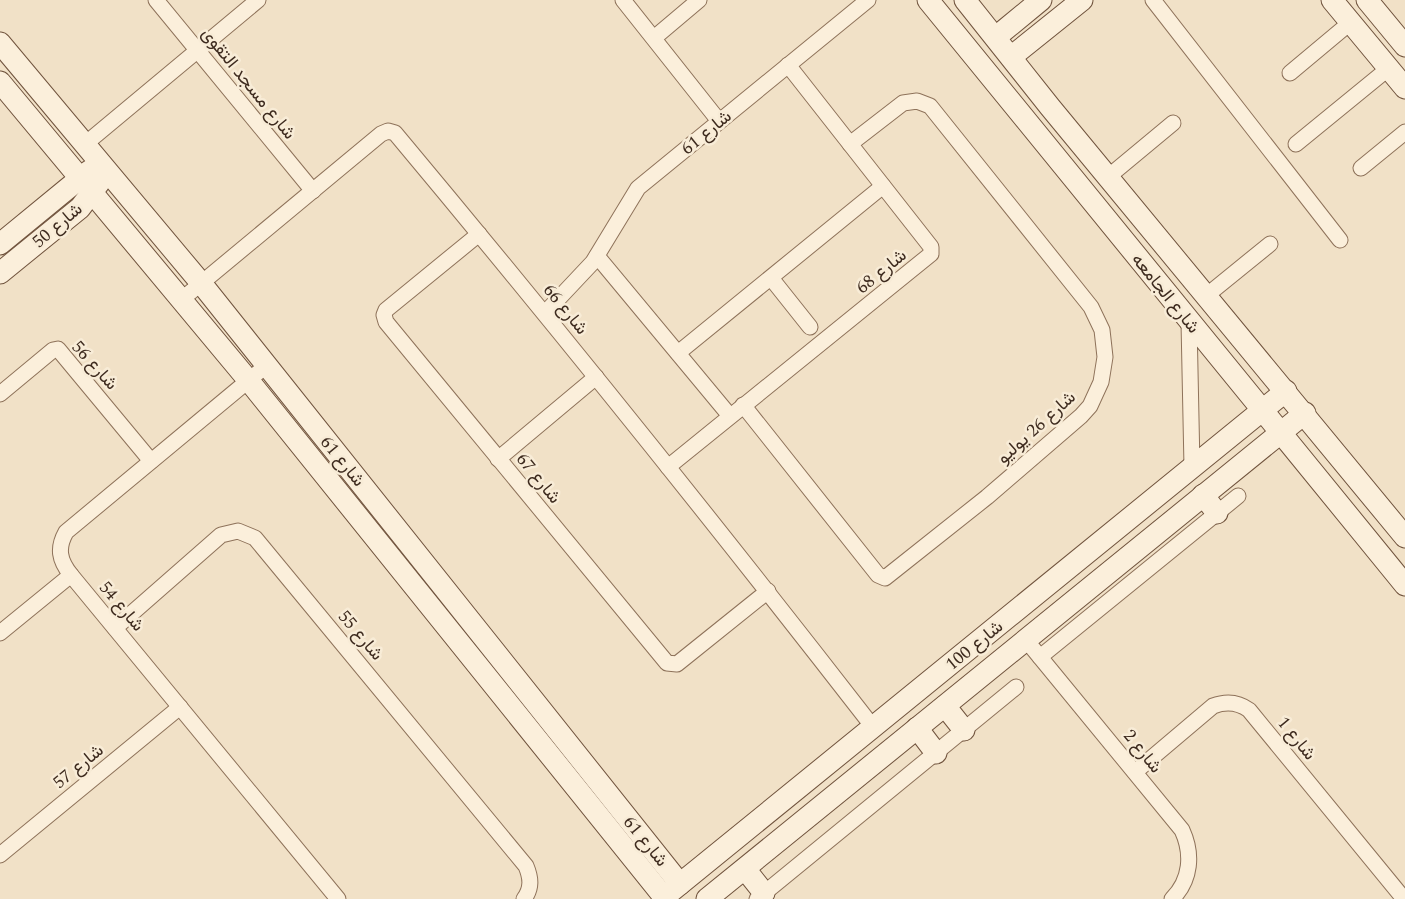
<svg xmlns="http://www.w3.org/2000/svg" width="1405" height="899" font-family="Spectral,Vazirmatn,serif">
  <rect width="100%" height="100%" fill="#f1e1c7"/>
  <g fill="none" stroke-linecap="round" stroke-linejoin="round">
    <g stroke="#8e725a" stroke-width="17">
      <g id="street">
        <path d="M156 0 313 191"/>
        <path d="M623 0 719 121"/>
        <path d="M1153 0 1340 240"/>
        <path d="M654 38 699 0"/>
        <path d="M1290 73 1351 22"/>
        <path d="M1296 144 1389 68"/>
        <path d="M84 145 258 0"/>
        <path d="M1361 168 1405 132"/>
        <path d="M1108 177 1173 123"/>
        <path d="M479 234 386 310 384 315 386 322 667 663 677 664 768 591"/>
        <path d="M597 256 730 416"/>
        <path d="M771 278 810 327"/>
        <path d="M1206 296 1270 244"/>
        <path d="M181 300 381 134 388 131 395 133C558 328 717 526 873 727"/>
        <path d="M545 313 593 262 638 188 868 0"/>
        <path d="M1189 322 1192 467"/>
        <path d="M678 353 883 186"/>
        <path d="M267 365 66 532C57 548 59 560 71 575L338 899"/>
        <path d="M0 394 53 350 58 349 151 461"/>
        <path d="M743 405 878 575 885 578 987 497 1081 416 1090 406 1101 382 1105 357 1102 330 1091 307 930 106 917 101 903 103 850 144"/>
        <path d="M498 459 596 377"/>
        <path d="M668 467 931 254V247L788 65"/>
        <path d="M115 628 221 535 238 531 255 538 526 866C531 878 532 888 524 899"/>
        <path d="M0 633 71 575"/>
        <path d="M1026 640 1182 830C1193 854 1191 880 1172 899"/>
        <path d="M1040 657 1238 496"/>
        <path d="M1135 772 1213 706C1226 701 1238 702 1249 710L1404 899"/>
        <path d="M0 855 180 707"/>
        <path d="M757 899 1016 687"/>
      </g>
    </g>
    <g stroke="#70533d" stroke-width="23">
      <g id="secondary">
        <path d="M928 0 1405 585"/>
        <path d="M965 0 1050 107 1405 537"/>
        <path d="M1332 0 1405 88"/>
        <path d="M1367 0 1405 46"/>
        <path d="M996 37 1041 0"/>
        <path d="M0 43 201 283 680 884"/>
        <path d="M1011 57 1082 0"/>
        <path d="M0 82 249 381 664 897"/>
        <path d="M0 244 89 171"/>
        <path d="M0 273 80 208 99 183"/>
        <path d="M1203 495 1217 513"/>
        <path d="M945 706 964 730"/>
        <path d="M917 728 936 753"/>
        <path d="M745 869 764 893"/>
        <path d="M669 893 1286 391"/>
        <path d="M707 899 1305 413"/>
      </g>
    </g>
    <use href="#street" stroke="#fbefdb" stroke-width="15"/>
    <use href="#secondary" stroke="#fbefdb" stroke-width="21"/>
  </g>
  <g text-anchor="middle" stroke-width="5" stroke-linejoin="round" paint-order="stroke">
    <g font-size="18" fill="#3e2b1f" stroke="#f8ecd7">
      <text transform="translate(249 83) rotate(51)" y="6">شارع مسجد التقوى</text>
      <text transform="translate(706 132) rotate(-39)" y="6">شارع 61</text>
      <text transform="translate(57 225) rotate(-40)" y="6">شارع 50</text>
      <text transform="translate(881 271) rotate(-39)" y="6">شارع 68</text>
      <text transform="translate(1166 293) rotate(51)" y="6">شارع الجامعه</text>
      <text transform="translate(566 309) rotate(51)" y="6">شارع 66</text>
      <text transform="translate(95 365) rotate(48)" y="6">شارع 56</text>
      <text transform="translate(1036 427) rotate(-42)" y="6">شارع 26 يوليو</text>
      <text transform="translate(343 461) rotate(51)" y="6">شارع 61</text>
      <text transform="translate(539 478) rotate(51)" y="6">شارع 67</text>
      <text transform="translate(122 606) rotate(50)" y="6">شارع 54</text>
      <text transform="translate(361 635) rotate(50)" y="6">شارع 55</text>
      <text transform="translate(974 645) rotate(-39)" y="6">شارع 100</text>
      <text transform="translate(1297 738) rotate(51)" y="6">شارع 1</text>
      <text transform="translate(1143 751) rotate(51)" y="6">شارع 2</text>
      <text transform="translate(78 766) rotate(-39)" y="6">شارع 57</text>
      <text transform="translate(646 841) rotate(51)" y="6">شارع 61</text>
    </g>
  </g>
</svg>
